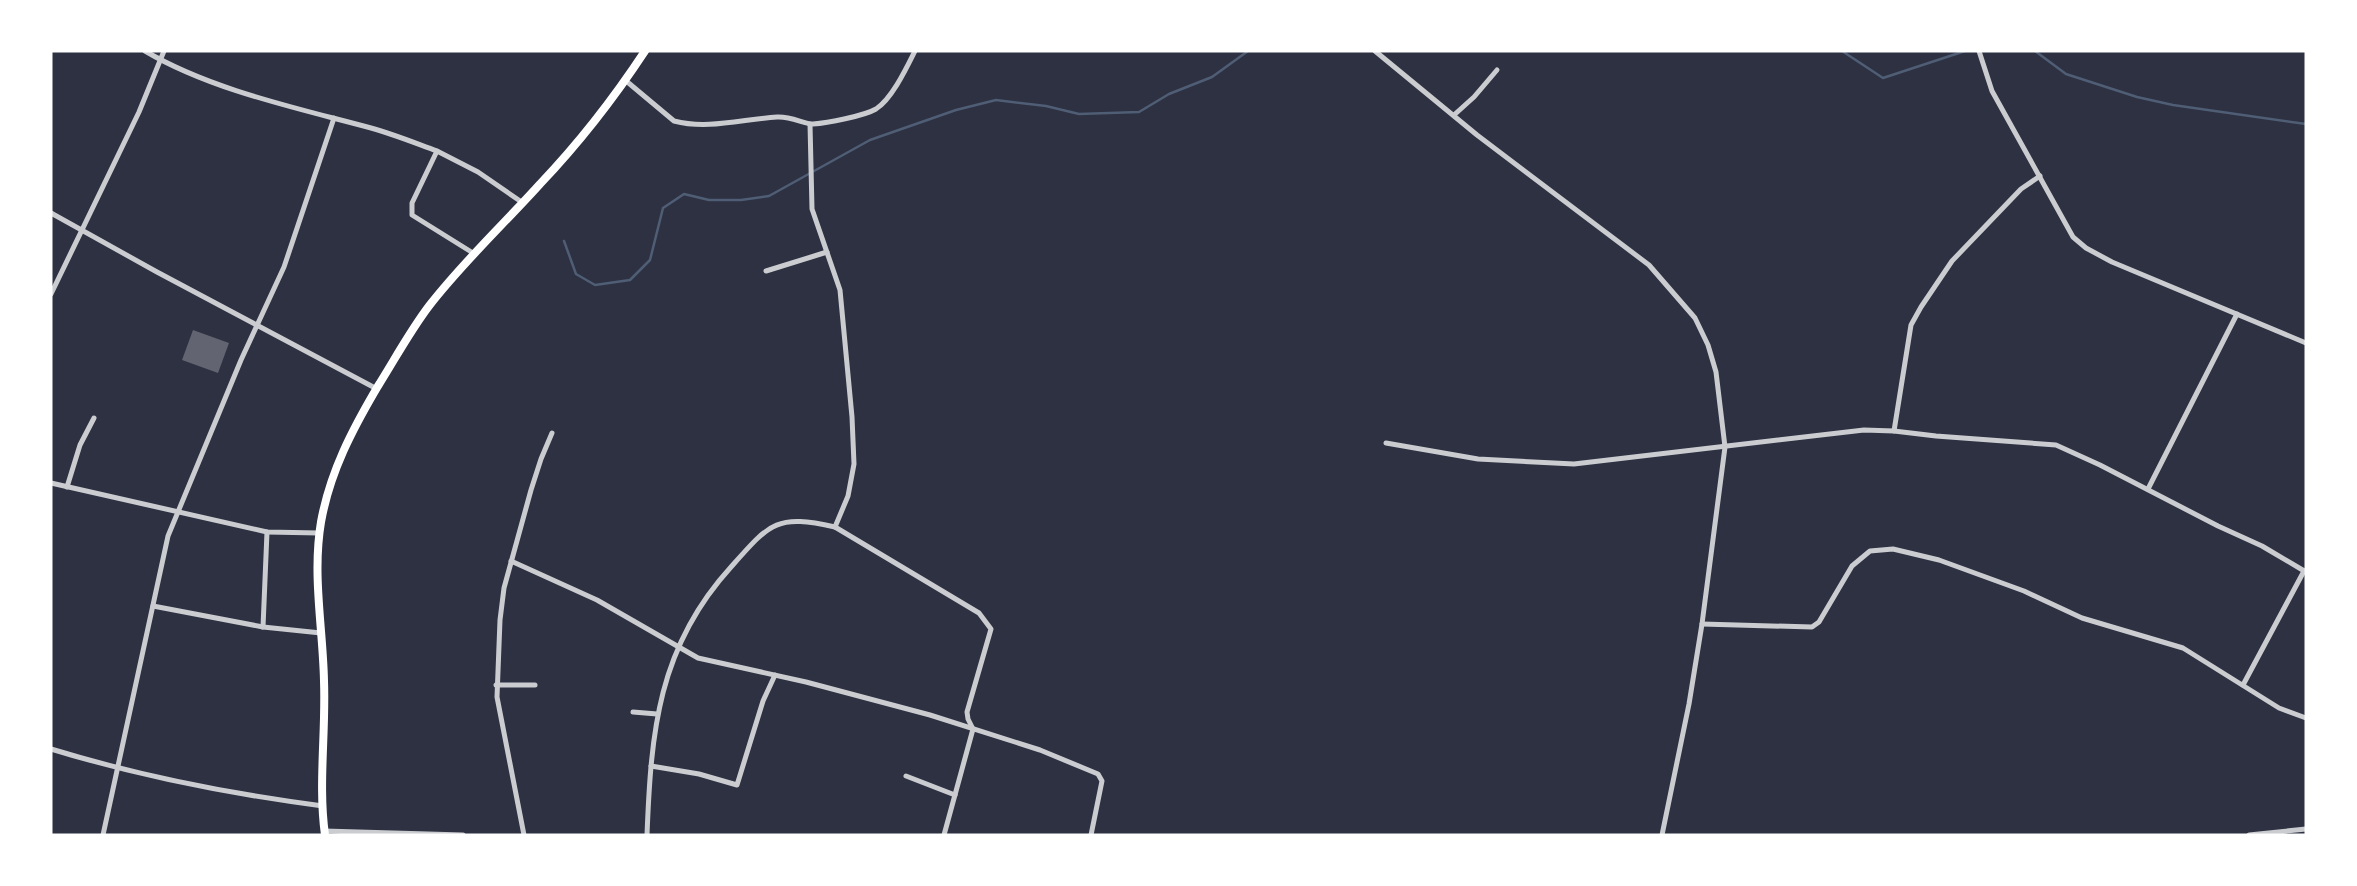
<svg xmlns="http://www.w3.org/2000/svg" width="2357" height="886" font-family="'Noto Serif',serif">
  <rect width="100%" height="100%" fill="#2d3142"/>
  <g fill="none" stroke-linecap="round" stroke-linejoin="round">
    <g stroke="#4f5d75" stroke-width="2.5">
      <path d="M1842 51 1883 78 1965 51"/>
      <path d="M2035 51 2066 74 2137 97 2173 105 2306 124"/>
      <path d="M564 241 576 274 595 285 630 280 650 260 663 208 684 194 709 200H741L769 196 870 140 956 110 996 100 1046 106 1079 114 1139 112 1169 94 1212 77 1248 51"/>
    </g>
  </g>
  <path fill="#626471" d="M193 330 229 343 218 373 182 360Z"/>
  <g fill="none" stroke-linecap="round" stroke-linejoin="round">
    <g stroke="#caccd0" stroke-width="5">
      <path d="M145 51C211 90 297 108 371 128 393 134 415 143 437 151L412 203V215L473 253"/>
      <path d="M1375 51 1477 135 1649 265 1695 318 1708 345 1716 372 1725 447 1702 624 1689 704 1662 835"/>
      <path d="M1979 51 1992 91 2073 237 2086 248 2112 262 2306 343"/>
      <path d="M625 80 674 121C708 130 743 119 777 117 791 116 804 124 813 124 827 123 864 116 876 109 892 99 907 67 915 51"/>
      <path d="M1454 115 1474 97 1497 70"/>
      <path d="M810 124 812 209 840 290 852 417 854 464 848 496 835 527 979 613 991 629 967 712 968 719 973 729 944 835"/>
      <path d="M437 151 478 172 523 203"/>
      <path d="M51 213 157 272 377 389"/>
      <path d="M766 271 827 252"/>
      <path d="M51 294 139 112 164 51"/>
      <path d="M1894 431 1911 325 1921 307 1952 261 2021 189 2040 176"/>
      <path d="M1386 443 1478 459 1574 464 1864 430 1894 431 1936 436 2056 445 2100 465 2218 526 2262 546 2306 572"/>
      <path d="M51 483 267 532 319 533"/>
      <path d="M67 487 80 445 94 418"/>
      <path d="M2148 489 2237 314"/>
      <path d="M511 561 597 600 698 658 806 682 930 715 1040 750 1098 774 1102 781 1091 835"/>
      <path d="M153 606 263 627 321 633"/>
      <path d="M1702 624 1812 627 1819 622 1852 566 1870 551 1893 549 1939 560 2024 591 2082 618 2183 648 2279 708 2306 718"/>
      <path d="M263 627 267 532"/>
      <path d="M496 685H535"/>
      <path d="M2243 685 2304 571"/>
      <path d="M633 712 657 714"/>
      <path d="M51 749C139 776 231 794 323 806"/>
      <path d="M651 766 699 774 737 785 763 701 775 675"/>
      <path d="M906 776 955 795"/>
      <path d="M324 831 463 835"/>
      <path d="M103 835 168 536 241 360 284 267 334 118"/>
      <path d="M524 835 497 697 500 620 504 588 531 490 541 459 552 433"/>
      <path d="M647 835C651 732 658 647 731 567 770 523 776 514 835 527"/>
      <path d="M2249 835 2306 829"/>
    </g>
    <path stroke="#fff" stroke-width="8" d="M325 835C318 785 326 732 324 681 323 629 312 575 321 522 330 472 352 430 378 386 395 359 410 331 429 306 463 262 503 225 540 184 579 143 614 98 645 51"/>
  </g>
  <rect width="2357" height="886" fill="none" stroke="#ffffff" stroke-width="105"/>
</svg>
